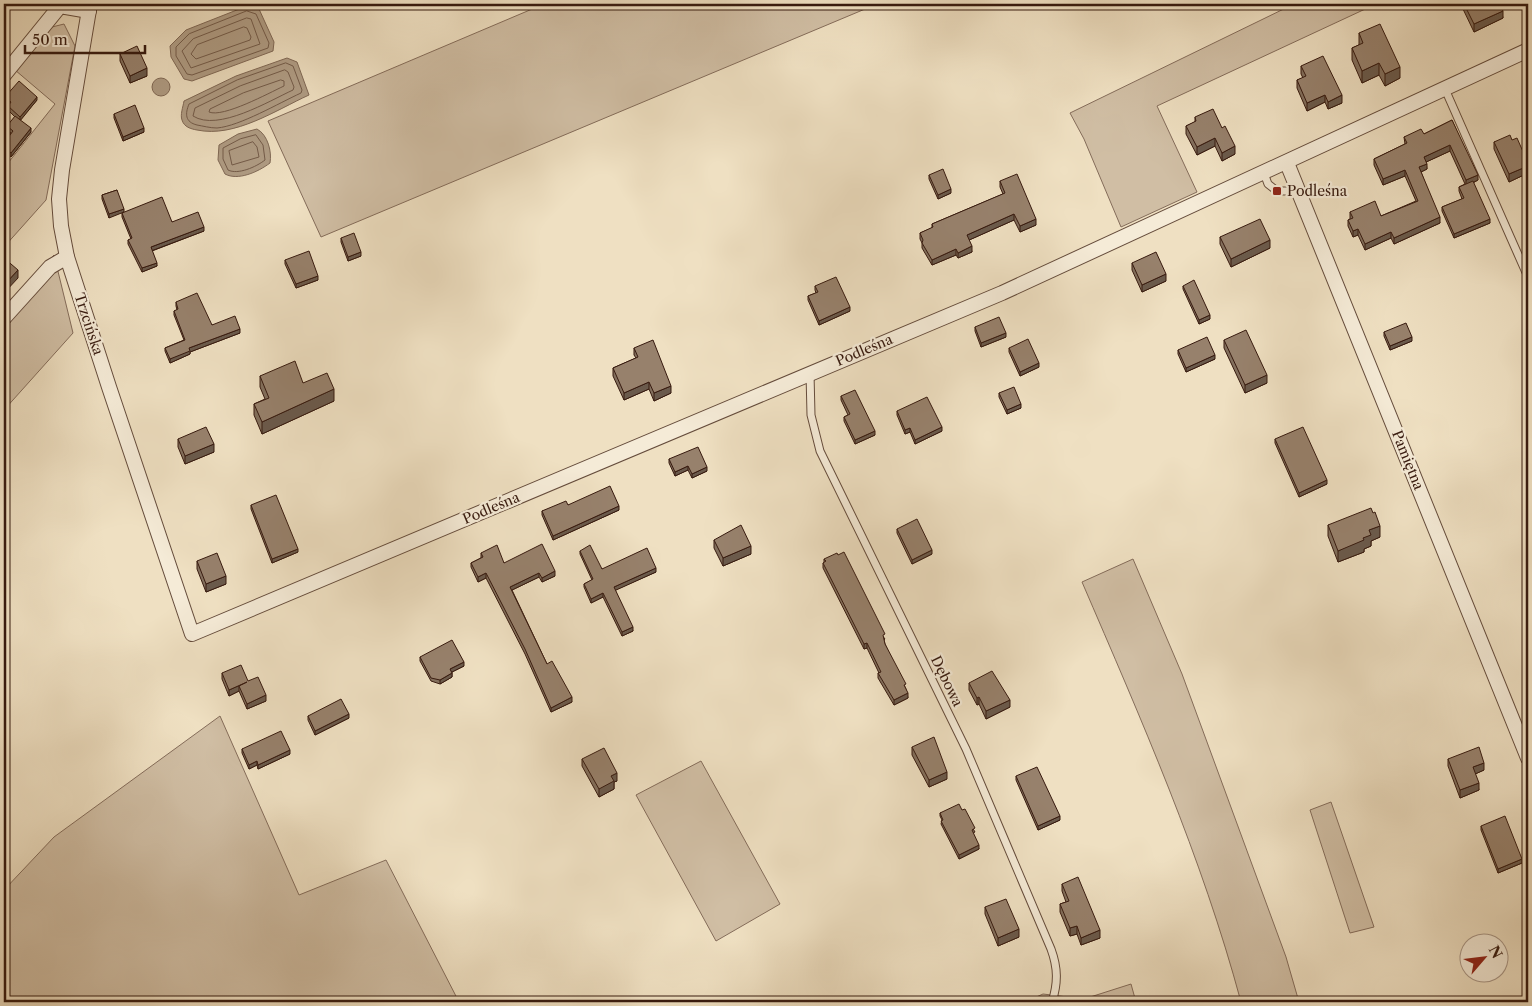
<svg xmlns="http://www.w3.org/2000/svg" width="1532" height="1006" font-family="'Libre Caslon Text',serif">
  <rect width="100%" height="100%" fill="#efe0c2"/>
  <filter id="stains"><feTurbulence type="fractalNoise" baseFrequency=".004" numOctaves="4"/><feColorMatrix values="0 0 0 0 .2 0 0 0 0 .09 0 0 0 0 .02 0 0 0 .5 -.17"/></filter>
  <radialGradient id="worn" r=".72"><stop offset=".6" stop-color="#630" stop-opacity="0"/><stop offset="1" stop-color="#630" stop-opacity=".3"/></radialGradient>
  <g fill="#d0bea4" stroke="#846c5a">
    <path d="M544 4H877L321 237 268 121Z"/>
    <path d="M1294 4H1376L1157 106 1197 192 1121 227 1084 139 1070 113Z"/>
    <path d="M64 24 75 46 46 200 4 247V168L55 104 15 70 48 28Z"/>
    <path d="M54 255 73 333 4 410V309Z"/>
    <path d="M1133 559 1182 674 1286 957 1299 1002H1241C1202 857 1141 719 1082 582Z"/>
    <path d="M220 716 299 895 386 860 459 1002H4V890L54 837Z"/>
    <path d="M701 761 780 904 716 941 636 795Z"/>
    <path d="M1331 802 1374 927 1350 933 1310 810Z"/>
    <path d="M1131 984 1136 1002H1025L1043 994 1084 999Z"/>
  </g>
  <g fill="#b09d85" stroke="#806956">
    <path d="M247 6 259 9 274 42 273 51 192 81 184 79 171 57 170 46 186 30Z"/>
    <path d="M287 58 297 62 309 95C276 110 235 138 197 130 191 129 184 127 182 120 180 115 183 107 184 101L236 76Z"/>
    <circle cx="161" cy="87" r="9"/>
    <path d="M257 129C268 135 272 152 270 163 258 172 238 181 225 174L218 160 219 145 238 134Z"/>
  </g>
  <g fill="none" stroke-linecap="round" stroke-linejoin="round">
    <g stroke="#745c4a" stroke-width="1">
      <path d="M247 11 256 14 269 43 268 48 192 75 187 74 176 56V47L189 34Z"/>
      <path d="M247 18 251 19 260 44 191 68 182 51 193 39Z"/>
      <path d="M244 27 247 28 251 37 250 40 196 59 191 54 197 45Z"/>
      <path d="M286 63 293 66 302 90 301 93C279 103 240 126 217 128 210 128 203 126 197 125 185 122 185 114 189 104L237 80Z"/>
      <path d="M285 70 288 72 294 87 293 90C269 101 218 132 193 116L195 108 240 86Z"/>
      <path d="M281 80 284 81V86C269 93 223 118 209 112L210 109 243 93Z"/>
      <path d="M256 135 263 145 265 160C256 167 238 175 228 170L223 159V148L240 139Z"/>
      <path d="M253 142 257 147 259 157 232 165 229 151Z"/>
    </g>
    <g stroke="#654c3c" stroke-width="9">
      <g id="lane">
        <path d="M1445 89 1528 277"/>
        <path d="M1264 173 1268 184 1277 191H1287L1297 187"/>
        <path d="M810 373 811 415 820 451 966 749 1051 949C1058 968 1058 983 1052 1002"/>
      </g>
    </g>
    <g stroke="#654c3c" stroke-width="16">
      <g id="street">
        <path d="M90 4 62 170 59 199 61 226 67 257 109 387 192 634 1002 293 1528 50"/>
        <path d="M4 75 60 6 89 11"/>
        <path d="M1287 163 1528 758"/>
        <path d="M4 318 50 267 67 257"/>
      </g>
    </g>
    <use href="#lane" stroke="#f5ebd7" stroke-width="7"/>
    <use href="#street" stroke="#f5ebd7" stroke-width="14"/>
  </g>
  <g fill="#826f5d" stroke="#371a0f">
    <path d="M1463 4H1500L1503 18 1474 32 1463 9Z"/>
    <path d="M1523 4H1528L1527 12Z"/>
    <path d="M1359 33 1400 78 1385 86 1379 75 1362 83 1352 60V48L1359 45Z"/>
    <path d="M120 54 147 76 130 83 120 61Z"/>
    <path d="M1301 66 1342 103 1328 109 1325 102 1307 111 1297 88V80L1303 78 1301 74Z"/>
    <path d="M5 97 37 100 20 120 31 132 11 157 4 151V143L11 133 7 130V126L15 117 8 110V106L9 104 5 100Z"/>
    <path d="M114 114 144 132 123 141 114 118Z"/>
    <path d="M1195 117 1235 154 1222 161 1215 146 1197 155 1186 134V126L1195 122Z"/>
    <path d="M1452 120 1478 180 1473 183 1490 223 1454 238 1442 211V207L1462 199 1459 191V187L1465 184 1450 151 1426 162 1427 169 1421 172 1440 223 1394 244 1391 238 1365 250 1358 235 1353 237 1348 226V220L1350 219V212L1381 216 1416 201 1405 176 1383 185 1374 165V159L1405 144 1404 137 1424 134Z"/>
    <path d="M1512 140 1528 163V173L1509 182 1494 149V142Z"/>
    <path d="M929 175 951 193 938 199 929 179Z"/>
    <path d="M1000 181 1036 225 1020 232 1014 220 969 240 972 252 958 258 956 255 932 265 922 248V243L920 239V233L932 228V224L1003 194 1000 187Z"/>
    <path d="M117 190 109 218 102 199V195Z"/>
    <path d="M122 213 172 222 204 231 152 251 157 266 142 272 128 244V240L131 239 122 217Z"/>
    <path d="M1220 237 1270 248 1231 267 1220 244Z"/>
    <path d="M341 238 361 256 348 261 341 242Z"/>
    <path d="M285 260 318 280 296 288 285 264Z"/>
    <path d="M1132 263 1166 281 1142 292 1132 270Z"/>
    <path d="M815 286 850 311 819 325 808 300V296L816 293 815 290Z"/>
    <path d="M1183 286 1210 319 1199 324 1183 289Z"/>
    <path d="M176 302 212 325 240 333 190 352V354L170 363 165 351V348L184 340 174 315V311L177 310 176 306Z"/>
    <path d="M975 327 1006 337 981 347 975 331Z"/>
    <path d="M1384 332 1412 341 1390 350 1384 336Z"/>
    <path d="M1224 340 1267 383 1245 393 1224 348Z"/>
    <path d="M634 348 671 393 654 401 649 389 624 400 613 376V368L636 358 634 355Z"/>
    <path d="M1009 348 1039 367 1020 376 1009 352Z"/>
    <path d="M1178 350 1215 359 1186 372 1178 354Z"/>
    <path d="M260 376 303 383 334 401 262 434 254 415V404L265 399 260 387Z"/>
    <path d="M999 393 1021 408 1007 414 999 397Z"/>
    <path d="M841 396 875 435 855 444 844 421V417L848 415 841 400Z"/>
    <path d="M897 411 942 431 915 444 910 432 905 434 897 415Z"/>
    <path d="M178 439 214 452 185 464 178 447Z"/>
    <path d="M1275 439 1327 484 1299 497 1275 443Z"/>
    <path d="M669 459 707 471 692 478 688 470 675 476 669 463Z"/>
    <path d="M251 505 298 552 272 563 251 509Z"/>
    <path d="M568 505 619 510 553 540 542 515V511Z"/>
    <path d="M1328 525 1380 537 1371 541V546L1364 549V552L1338 562 1328 536Z"/>
    <path d="M897 529 932 554 912 564 897 533Z"/>
    <path d="M714 540 751 554 723 566 714 548Z"/>
    <path d="M580 551 602 569 656 572 615 590 633 631 622 636 603 597 591 603 584 587V584L592 580 580 554Z"/>
    <path d="M481 553 504 563 555 576 542 582 539 577 512 590 547 664 572 702 551 712 525 654 486 578 478 582 471 567V563L481 558Z"/>
    <path d="M824 559 885 639 884 640 885 644 906 689 908 698 894 705 878 678V673H879L867 648 864 649 823 568V563L824 562Z"/>
    <path d="M197 561 226 584 206 592 197 569Z"/>
    <path d="M420 657 464 666 452 672V677L440 684 431 681 420 661Z"/>
    <path d="M222 673 266 701 247 709 239 691 229 696 222 679Z"/>
    <path d="M969 683 1010 707 986 719 979 704 977 705 969 690Z"/>
    <path d="M308 716 349 718 315 735 308 720Z"/>
    <path d="M912 747 947 779 929 787 912 755Z"/>
    <path d="M242 749 290 754 258 769 257 765 249 769 242 753Z"/>
    <path d="M582 759 617 781 614 782V789L599 797 582 766Z"/>
    <path d="M1448 759 1484 770 1475 774 1479 790 1460 798 1448 766Z"/>
    <path d="M1016 776 1060 820 1038 830 1016 780Z"/>
    <path d="M962 810 975 832 973 833 979 849 959 859 941 824 942 820 940 816V813Z"/>
    <path d="M1481 826 1522 863 1498 873 1481 830Z"/>
    <path d="M1062 884 1100 938 1081 945 1077 934 1070 936 1060 912V904L1066 902 1062 891Z"/>
    <path d="M985 907 1019 937 998 946 985 914Z"/>
  </g>
  <g fill="#6a5a4c" stroke="#371a0f">
    <path d="M1527 4H1528V11L1527 12Z"/>
    <path d="M1503 11V18L1474 32V24Z"/>
    <path d="M1379 63V75L1362 83V71Z"/>
    <path d="M1400 67V78L1385 86V74Z"/>
    <path d="M147 68V76L130 83V76Z"/>
    <path d="M1325 95V102L1307 111V103Z"/>
    <path d="M1342 95V103L1328 109V102Z"/>
    <path d="M37 97V100L20 121V117Z"/>
    <path d="M31 128V132L11 157V153Z"/>
    <path d="M144 128V132L123 141V137Z"/>
    <path d="M1215 138V146L1197 155V147Z"/>
    <path d="M1450 145V151L1424 163V157Z"/>
    <path d="M1235 146V154L1222 161V153Z"/>
    <path d="M1427 164V169L1419 173V167Z"/>
    <path d="M1528 166V173L1509 182V174Z"/>
    <path d="M1405 170V176L1383 185V179Z"/>
    <path d="M1478 175V180L1466 186V180Z"/>
    <path d="M951 189V193L938 199V195Z"/>
    <path d="M124 209V212L109 218V214Z"/>
    <path d="M1014 214V220L967 241V235Z"/>
    <path d="M1440 217V223L1394 244V238Z"/>
    <path d="M1036 219V225L1020 232V226Z"/>
    <path d="M1490 219V223L1454 238V234Z"/>
    <path d="M204 227V231L151 251V247Z"/>
    <path d="M1358 229V235L1353 237V231Z"/>
    <path d="M1391 232V238L1365 250V244Z"/>
    <path d="M1270 240V248L1231 267V259Z"/>
    <path d="M972 246V252L958 258V253Z"/>
    <path d="M956 249V255L932 265V260Z"/>
    <path d="M361 252V256L348 261V257Z"/>
    <path d="M157 263V266L142 272V268Z"/>
    <path d="M18 270V278L4 293V285Z"/>
    <path d="M1166 274V281L1142 292V285Z"/>
    <path d="M318 276V280L296 288V284Z"/>
    <path d="M850 307V311L819 325V321Z"/>
    <path d="M1210 315V319L1199 324V320Z"/>
    <path d="M240 329V333L190 352V354L170 363V359L189 348Z"/>
    <path d="M1006 333V337L981 347V343Z"/>
    <path d="M1412 337V341L1390 350V346Z"/>
    <path d="M1215 355V359L1186 372V368Z"/>
    <path d="M1039 363V367L1020 376V372Z"/>
    <path d="M1267 375V383L1245 393V385Z"/>
    <path d="M649 382V389L624 400V393Z"/>
    <path d="M671 386V393L654 401V393Z"/>
    <path d="M334 389V401L262 434V422Z"/>
    <path d="M1021 404V408L1007 414V410Z"/>
    <path d="M942 427V431L915 444V440Z"/>
    <path d="M910 428V432L905 434V430Z"/>
    <path d="M875 431V435L855 444V440Z"/>
    <path d="M214 444V452L185 464V456Z"/>
    <path d="M688 466V470L675 476V472Z"/>
    <path d="M707 467V471L692 478V474Z"/>
    <path d="M1327 480V484L1299 497V493Z"/>
    <path d="M619 506V510L553 540V536Z"/>
    <path d="M1380 526V537L1371 541V546L1364 549V552L1338 562V551L1363 538 1369 530Z"/>
    <path d="M751 546V554L723 566V558Z"/>
    <path d="M298 549V552L272 563V559Z"/>
    <path d="M932 550V554L912 564V560Z"/>
    <path d="M656 568V572L614 591V587Z"/>
    <path d="M555 571V576L542 582V578Z"/>
    <path d="M486 573V578L478 582V577Z"/>
    <path d="M539 573V577L510 591V587Z"/>
    <path d="M226 576V584L206 592V584Z"/>
    <path d="M603 593V597L591 603V599Z"/>
    <path d="M633 627V631L622 636V632Z"/>
    <path d="M867 643V648L864 649V644Z"/>
    <path d="M464 662V666L450 673V669Z"/>
    <path d="M452 673V677L440 684V680Z"/>
    <path d="M247 682 239 686V691L229 696V690Z"/>
    <path d="M908 693V698L894 705V700Z"/>
    <path d="M266 695V701L247 709V704Z"/>
    <path d="M572 697V702L551 712V708Z"/>
    <path d="M979 697V704L977 705V698Z"/>
    <path d="M1010 700V707L986 719V711Z"/>
    <path d="M349 714V718L315 735V731Z"/>
    <path d="M290 750V754L258 769V765Z"/>
    <path d="M257 761V765L249 769V765Z"/>
    <path d="M1484 763V770L1473 775V767Z"/>
    <path d="M947 772V779L929 787V780Z"/>
    <path d="M617 773V781L614 782V789L599 797V789L611 776Z"/>
    <path d="M1479 783V790L1460 798V790Z"/>
    <path d="M1060 816V820L1038 830V826Z"/>
    <path d="M979 845V849L959 859V855Z"/>
    <path d="M1522 859V863L1498 873V869Z"/>
    <path d="M1077 926V934L1070 936V928Z"/>
    <path d="M1019 929V937L998 946V938Z"/>
    <path d="M1100 930V938L1081 945V938Z"/>
  </g>
  <g fill="#97816c" stroke="#371a0f">
    <path d="M1464 4H1500L1503 11 1474 24Z"/>
    <path d="M1380 24 1400 67 1385 74 1379 63 1362 71 1352 48 1363 43 1359 33Z"/>
    <path d="M137 46 147 68 130 76 120 54Z"/>
    <path d="M1323 56 1342 95 1328 102 1325 95 1307 103 1297 80 1306 76 1301 66Z"/>
    <path d="M19 81 37 97 20 117 8 106 11 102 5 97Z"/>
    <path d="M135 105 144 128 123 137 114 114Z"/>
    <path d="M1213 109 1222 128 1225 126 1235 146 1222 153 1215 138 1197 147 1186 126 1196 121 1195 117Z"/>
    <path d="M15 116 31 128 11 153 4 147V143L13 131 7 126Z"/>
    <path d="M1452 120 1478 175 1466 180 1450 145 1424 157 1427 164 1419 167 1440 217 1394 238 1391 232 1365 244 1358 229 1353 231 1348 220 1353 218 1350 212 1375 201 1381 216 1418 201 1405 170 1383 179 1374 159 1407 143 1404 137 1421 129 1424 134Z"/>
    <path d="M1510 135 1512 140 1517 138 1528 163V166L1509 174 1494 142Z"/>
    <path d="M943 169 951 189 938 195 929 175Z"/>
    <path d="M1017 174 1036 219 1020 226 1014 214 967 235 972 246 958 253 956 249 932 260 922 243 923 240 920 233 933 227 932 224 1005 193 1000 181Z"/>
    <path d="M1473 181 1490 219 1454 234 1442 207 1464 198 1459 187Z"/>
    <path d="M117 190 124 209 109 214 102 195Z"/>
    <path d="M162 197 172 222 198 212 204 227 151 247 157 263 142 268 128 240 132 238 122 213Z"/>
    <path d="M1260 219 1270 240 1231 259 1220 237Z"/>
    <path d="M354 233 361 252 348 257 341 238Z"/>
    <path d="M309 251 318 276 296 284 285 260Z"/>
    <path d="M1156 252 1166 274 1142 285 1132 263Z"/>
    <path d="M4 258 18 270 4 285Z"/>
    <path d="M836 277 850 307 819 321 808 296 818 292 815 286Z"/>
    <path d="M1194 280 1210 315 1199 320 1183 286Z"/>
    <path d="M197 293 212 325 235 316 240 329 189 348 190 351 170 359 165 348 185 340 174 311 178 309 176 302Z"/>
    <path d="M999 317 1006 333 981 343 975 327Z"/>
    <path d="M1406 323 1412 337 1390 346 1384 332Z"/>
    <path d="M1246 330 1267 375 1245 385 1224 340Z"/>
    <path d="M1207 337 1215 355 1186 368 1178 350Z"/>
    <path d="M1028 339 1039 363 1020 372 1009 348Z"/>
    <path d="M653 340 671 386 654 393 649 382 624 393 613 368 638 357 634 348Z"/>
    <path d="M295 361 303 383 327 373 334 389 262 422 254 404 269 398 260 376Z"/>
    <path d="M1014 387 1021 404 1007 410 999 393Z"/>
    <path d="M855 390 875 431 855 440 844 417 850 414 841 396Z"/>
    <path d="M927 397 942 427 915 440 910 428 905 430 897 411Z"/>
    <path d="M206 427 214 444 185 456 178 439Z"/>
    <path d="M1303 427 1327 480 1299 493 1275 439Z"/>
    <path d="M698 447 707 467 692 474 688 466 675 472 669 459Z"/>
    <path d="M610 486 619 506 553 536 542 511 566 501 568 505Z"/>
    <path d="M276 495 298 549 272 559 251 505Z"/>
    <path d="M1371 508 1373 513 1375 512 1380 526 1369 530 1371 535 1363 538 1364 540 1338 551 1328 525Z"/>
    <path d="M917 519 932 550 912 560 897 529Z"/>
    <path d="M741 525 751 546 723 558 714 540Z"/>
    <path d="M542 544 555 571 542 578 539 573 510 587 547 664 552 661 572 697 551 708 525 649 486 573 478 577 471 563 483 557 481 553 497 545 504 563Z"/>
    <path d="M590 545 602 569 647 548 656 568 614 587 633 627 622 632 603 593 591 599 584 584 593 579 580 551Z"/>
    <path d="M844 552 885 634 883 635 885 644 906 684 904 685 908 693 894 700 878 673 881 672 867 643 864 644 823 563 826 561 824 559 837 553 838 555Z"/>
    <path d="M217 553 226 576 206 584 197 561Z"/>
    <path d="M452 640 464 662 450 669 452 673 440 680 431 678 420 657Z"/>
    <path d="M241 665 248 681 258 677 266 695 247 704 239 686 247 682 229 690 222 673Z"/>
    <path d="M992 671 1010 700 986 711 979 697 977 698 969 683Z"/>
    <path d="M341 699 349 714 315 731 308 716Z"/>
    <path d="M281 731 290 750 258 765 257 761 249 765 242 749Z"/>
    <path d="M934 737 947 772 929 780 912 747Z"/>
    <path d="M1479 747 1484 763 1473 767 1479 783 1460 790 1448 759Z"/>
    <path d="M604 748 617 773 611 776 614 781 599 789 582 759Z"/>
    <path d="M1037 767 1060 816 1038 826 1016 776Z"/>
    <path d="M959 804 962 810 965 809 975 828 972 830 979 845 959 855 941 821 943 820 940 813Z"/>
    <path d="M1505 816 1522 859 1498 869 1481 826Z"/>
    <path d="M1078 877 1100 930 1081 938 1077 926 1070 928 1060 904 1069 901 1062 884Z"/>
    <path d="M1006 899 1019 929 998 938 985 907Z"/>
  </g>
  <rect fill="#8f2418" stroke="#f5ebd7" stroke-width="2" x="1272" y="186" width="10" height="10" rx="2.5"/>
  <g text-anchor="middle" stroke-width="4.5" stroke-linejoin="round" paint-order="stroke">
    <g font-size="14" fill="#371a0f" stroke="#f5ebd7" text-anchor="start">
      <text x="1287" y="196">Podleśna</text>
    </g>
    <g font-size="14" fill="#371a0f" stroke="#f5ebd7">
      <text transform="translate(89 324) rotate(72)" y="5">Trzcińska</text>
      <text transform="translate(864 350) rotate(-23)" y="5">Podleśna</text>
      <text transform="translate(1408 460) rotate(68)" y="5">Pamiętna</text>
      <text transform="translate(491 508) rotate(-23)" y="5">Podleśna</text>
      <text transform="translate(947 681) rotate(64)" y="5">Dębowa</text>
    </g>
  </g>
  <rect width="1532" height="1006" fill="none" stroke="#efe0c2" stroke-width="20"/>
  <rect x="5" y="5" width="1522" height="996" fill="none" stroke="#371a0f" stroke-width="2.5"/>
  <rect x="10" y="10" width="1512" height="986" fill="none" stroke="#371a0f"/>
  <g transform="translate(1484 958) rotate(62)"><circle r="24" fill="#f5ebd7" stroke="#a99787"/>
  <path d="M0-4L9 19L0 12L-9 19Z" fill="#8f2418"/>
  <text y="-8" font-size="14" font-weight="bold" text-anchor="middle" fill="#371a0f">N</text>
  </g>
  <path d="M25 45v8h120v-8" fill="none" stroke="#371a0f" stroke-width="2.5"/>
  <text x="32" y="45" font-size="15" fill="#371a0f" stroke="#f5ebd7" stroke-width="4" paint-order="stroke">50 m</text>
  <rect width="100%" height="100%" filter="url(#stains)"/>
  <rect width="100%" height="100%" fill="url(#worn)"/>
</svg>
